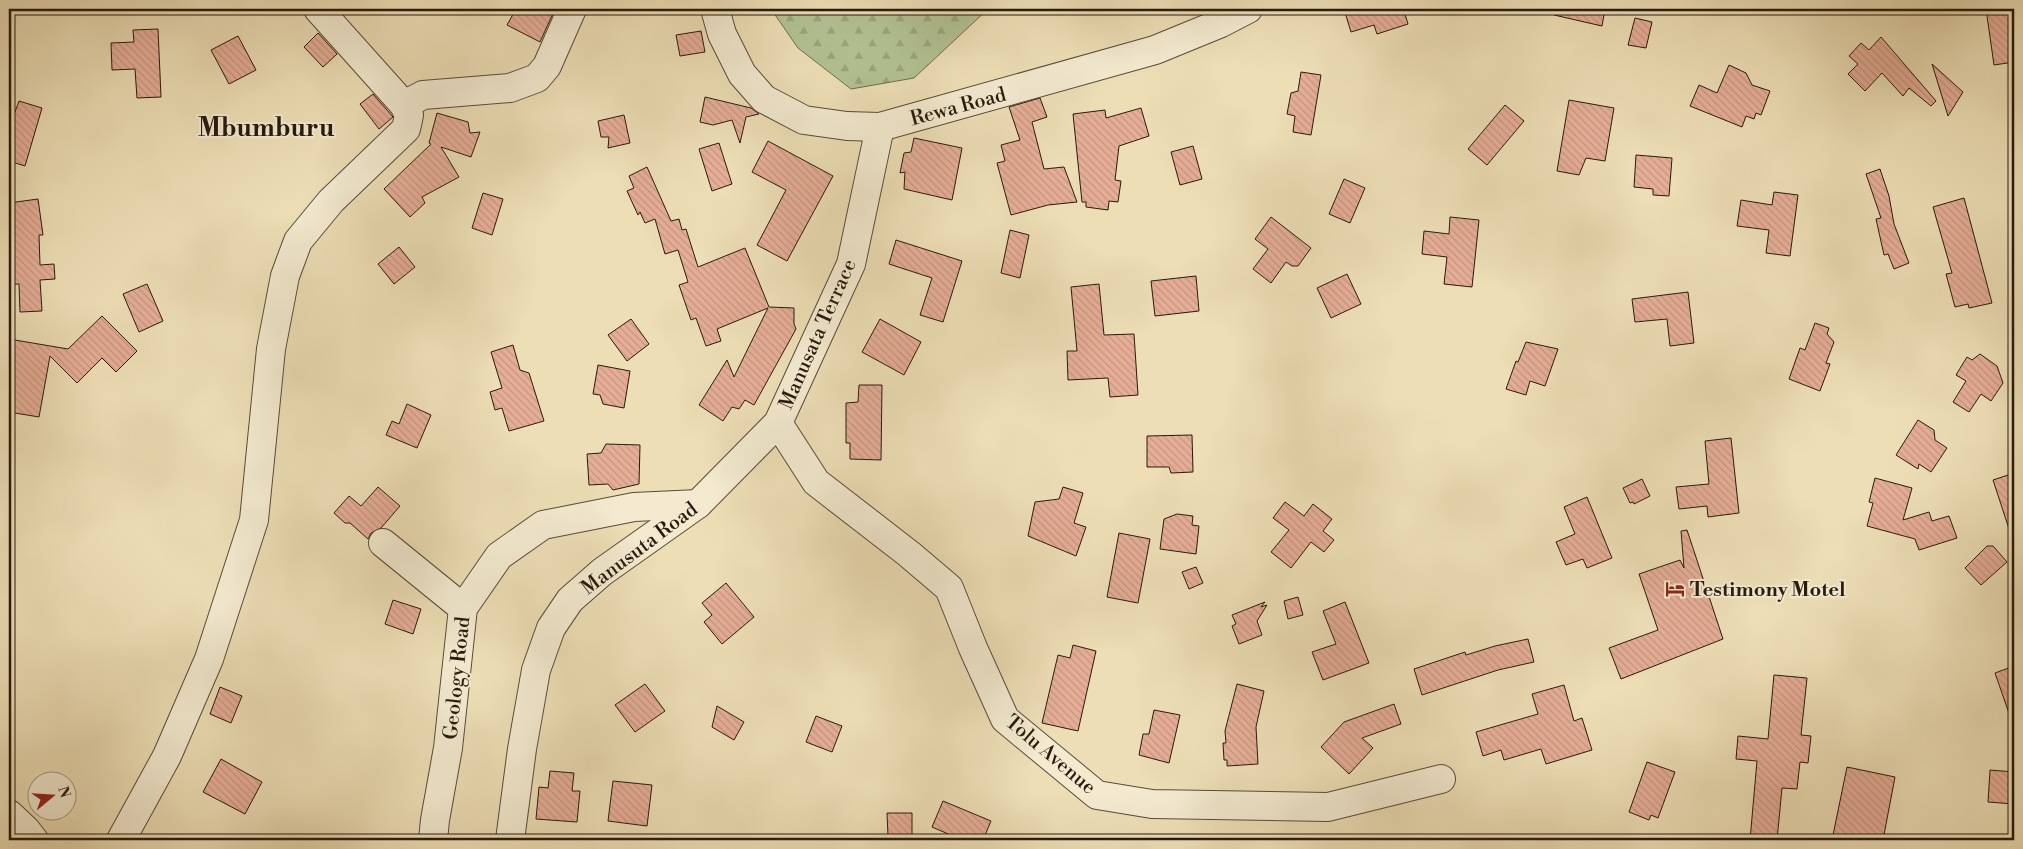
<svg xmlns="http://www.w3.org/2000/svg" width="2023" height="849" font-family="'Libre Bodoni',serif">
  <defs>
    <pattern id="forest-firs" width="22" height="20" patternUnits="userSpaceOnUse" patternTransform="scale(1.25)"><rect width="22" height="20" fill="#b2c293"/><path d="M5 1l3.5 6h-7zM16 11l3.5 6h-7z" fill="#99a67e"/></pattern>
    <pattern id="building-back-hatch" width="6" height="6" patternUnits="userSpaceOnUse" patternTransform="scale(1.25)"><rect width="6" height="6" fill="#e6ae97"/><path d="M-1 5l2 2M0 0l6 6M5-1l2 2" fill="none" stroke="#c59581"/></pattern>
  </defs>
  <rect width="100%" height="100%" fill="#eddeb6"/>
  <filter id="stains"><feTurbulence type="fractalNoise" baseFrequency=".004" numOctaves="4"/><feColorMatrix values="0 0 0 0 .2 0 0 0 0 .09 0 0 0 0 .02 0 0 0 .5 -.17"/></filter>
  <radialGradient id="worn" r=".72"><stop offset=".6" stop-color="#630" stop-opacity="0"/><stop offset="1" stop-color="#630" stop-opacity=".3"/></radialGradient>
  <path fill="url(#forest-firs)" stroke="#6d6e50" d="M771 9H988L914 78 851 89 798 48Z"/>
  <g fill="url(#building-back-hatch)" stroke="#281a0e">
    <path d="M516 9H555L540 42 507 25Z"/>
    <path d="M1344 9H1412L1413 12 1405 14 1408 24 1377 34 1374 25 1351 32Z"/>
    <path d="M1555 9H1605L1602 26 1554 15Z"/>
    <path d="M1986 9H2014V62L1994 65Z"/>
    <path d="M1635 18 1652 22 1646 48 1628 45Z"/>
    <path d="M158 29 161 97 137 98 135 69 112 70 111 43 134 42 133 30Z"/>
    <path d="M701 31 705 52 680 56 676 35Z"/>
    <path d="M318 33 337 54 323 67 304 47Z"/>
    <path d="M238 36 256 70 229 84 211 50Z"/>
    <path d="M1881 37 1936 101 1931 106 1909 88 1903 96 1882 73 1865 91 1848 74 1858 64 1849 56 1861 43 1869 50Z"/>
    <path d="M1932 64 1963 92 1948 116Z"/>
    <path d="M1729 65 1746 73 1752 85 1770 91 1761 115 1756 113 1754 119 1746 116 1742 127 1690 106 1699 85 1717 93Z"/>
    <path d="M1301 72 1321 75 1311 135 1293 132 1295 116 1287 114 1291 93 1298 91Z"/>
    <path d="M373 94 393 117 379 129 360 104Z"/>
    <path d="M705 97 751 108 759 114 746 117 740 143 732 120 713 125 700 122Z"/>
    <path d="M1040 98 1047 117 1032 122 1044 169 1064 167 1077 202 1048 205 1011 215 997 163 1005 161 1001 145 1020 140 1009 107Z"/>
    <path d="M1569 100 1614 108 1605 161 1586 158 1579 175 1557 171Z"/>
    <path d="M19 101 42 108 25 166 9 161V110L15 112Z"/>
    <path d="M1505 105 1524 121 1487 165 1468 149Z"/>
    <path d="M1141 108 1149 136 1119 146 1115 180 1121 181 1118 202 1109 201 1108 210 1086 207V202H1082L1073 114 1105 110 1106 118Z"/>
    <path d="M437 113 468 122 470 133 480 132 471 157 441 147 459 177 422 197 425 203 410 217 384 189 431 144 429 143Z"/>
    <path d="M624 115 630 143 608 148 609 137H601L598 121Z"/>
    <path d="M914 138 962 148 952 200 904 189 905 172 900 173 904 153 911 152Z"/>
    <path d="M768 141 833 176 787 261 757 245 786 190 752 172Z"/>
    <path d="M719 143 732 184 712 191 699 149Z"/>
    <path d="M1193 146 1202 179 1180 185 1171 152Z"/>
    <path d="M1636 155 1672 158 1669 196 1653 195V189L1634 187Z"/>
    <path d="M647 167 671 221 679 219 682 230 686 229 698 267 745 248 769 307 794 308V324L796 329 754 405 745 400 739 409 732 407 723 421 699 405 727 360 734 377 768 308 717 329 721 341 706 346 696 318 691 320 679 285 688 282 678 250 665 254 655 219 645 223 640 212 638 215 627 191 634 188 629 176Z"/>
    <path d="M1880 169 1889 196 1894 224 1909 263 1894 269 1888 254 1884 255 1876 219 1881 218 1866 174Z"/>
    <path d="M1344 179 1365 188 1350 223 1329 214Z"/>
    <path d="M1774 192 1798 195 1790 256 1766 253 1769 230 1737 226 1741 200 1772 205Z"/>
    <path d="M483 193 503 199 492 235 472 228Z"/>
    <path d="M1964 198 1992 303 1969 308 1968 304 1955 307 1946 274 1952 273 1933 207Z"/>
    <path d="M38 199 43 235H39L40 265 54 264 55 279 40 280 42 311 20 312 19 284H9V203Z"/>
    <path d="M1271 217 1311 248 1298 266H1292L1286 262 1271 283 1253 269 1268 249 1255 239Z"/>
    <path d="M1450 217 1479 220 1472 287 1444 284 1447 257 1422 254 1424 231 1449 234Z"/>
    <path d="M1010 230 1029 235 1020 278 1001 273Z"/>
    <path d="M896 240 962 261 943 322 920 315 932 278 889 264Z"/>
    <path d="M399 247 415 267 394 284 378 264Z"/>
    <path d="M1347 274 1361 304 1331 318 1317 288Z"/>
    <path d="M1196 276 1199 311 1155 316 1151 281Z"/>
    <path d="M147 284 163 321 139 332 123 294Z"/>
    <path d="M1099 284 1104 335 1134 334 1138 395 1110 397 1108 378 1068 380 1067 351H1077L1071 287Z"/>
    <path d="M1688 292 1694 343 1670 346 1667 319 1635 322 1632 299Z"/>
    <path d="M102 316 137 351 116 372 102 358 77 383 50 356 39 417 9 412V339L68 349Z"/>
    <path d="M631 319 649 344 627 361 608 335Z"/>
    <path d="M880 319 921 342 904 375 862 352Z"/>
    <path d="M1815 323 1829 328 1827 334 1834 342 1826 363 1830 364 1820 391 1789 379 1800 348 1805 350Z"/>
    <path d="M1526 342 1558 349 1545 386 1530 381 1526 395 1506 389 1516 361 1518 362Z"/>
    <path d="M513 345 520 370 529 373 544 421 509 431 502 408 495 410 490 392 502 388 491 352Z"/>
    <path d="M1980 354 1997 366 2003 383 1991 401 1981 394 1969 412 1953 402 1966 381 1956 375 1967 357 1972 360Z"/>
    <path d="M598 365 630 371 624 408 603 404 600 395 593 394Z"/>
    <path d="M859 385H882L881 460 850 459V443H846V403L858 402Z"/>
    <path d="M407 404 431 415 417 448 386 435 392 421 399 424Z"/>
    <path d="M1918 420 1934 430 1935 440 1947 448 1931 472 1919 464 1918 469 1896 455Z"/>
    <path d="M1192 435 1193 472 1171 473 1169 467H1147V436Z"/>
    <path d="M1731 438 1739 513 1708 517 1707 506 1679 509 1676 487 1709 484 1705 441Z"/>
    <path d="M606 444 640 445 639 484 613 490 608 484 589 485 587 454 601 453Z"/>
    <path d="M2014 473V535H2011L1993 480Z"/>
    <path d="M1875 478 1912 488 1903 520 1929 512 1932 521 1949 516 1957 538 1919 550 1915 539 1867 526 1873 503 1869 502Z"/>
    <path d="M1642 479 1650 496 1634 504 1633 502 1630 503 1623 488Z"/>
    <path d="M378 487 400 506 381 528 371 533 368 539 350 523H345L334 513 349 496 361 506Z"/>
    <path d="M1063 487 1083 493 1074 523 1086 527 1076 556 1028 536 1035 502 1059 499Z"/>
    <path d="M1587 497 1612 558 1587 568 1583 559 1566 565 1556 542 1575 534 1564 507Z"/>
    <path d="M1285 502 1304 516 1313 504 1332 519 1323 531 1334 540 1324 552 1311 542 1291 568 1271 552 1289 530 1273 518Z"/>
    <path d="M1177 514 1193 516 1192 525 1199 526 1196 554 1160 549 1164 519Z"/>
    <path d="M1687 530 1723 639 1621 679 1609 648 1658 630 1639 574 1680 560 1684 568 1681 531Z"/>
    <path d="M1119 533 1150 539 1138 603 1107 597Z"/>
    <path d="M1987 546H1993L2007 562 1981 585 1965 568Z"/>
    <path d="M1196 567 1203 583 1189 589 1182 572Z"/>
    <path d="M726 583 754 617 722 644 704 622 712 615 702 603Z"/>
    <path d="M1298 597 1303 615 1288 619 1284 601Z"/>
    <path d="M393 600 421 609 413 634 385 624Z"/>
    <path d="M1265 602 1261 607 1267 605 1257 621 1262 635 1239 644 1232 626 1236 624 1232 615Z"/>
    <path d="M1345 602 1369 663 1323 680 1312 652 1336 644 1323 611Z"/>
    <path d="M1528 639 1534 662 1498 670 1422 695 1414 669 1465 652 1466 655 1495 646Z"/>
    <path d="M1073 645 1096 651 1078 731 1042 723 1058 655 1070 658Z"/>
    <path d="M2014 666V722H2012L1995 673Z"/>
    <path d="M1774 675 1807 678 1801 735 1811 736 1808 763 1800 762 1797 789 1782 788 1777 840H1750L1757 761 1736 759 1738 736 1768 739Z"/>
    <path d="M645 684 665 711 635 732 615 705Z"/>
    <path d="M1237 684 1264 691 1256 727 1258 764 1227 766V760H1224L1223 743H1226L1225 731Z"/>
    <path d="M1564 685 1574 721 1582 718 1592 750 1546 764 1541 749 1504 760 1501 750 1483 756 1476 732 1538 714 1532 694Z"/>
    <path d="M220 687 242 696 231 723 210 714Z"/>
    <path d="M1394 704 1401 724 1362 738 1373 748 1349 774 1321 747 1344 722Z"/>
    <path d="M717 706 744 722 734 740 712 727Z"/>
    <path d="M1154 710 1180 715 1169 763 1139 755 1143 734H1149Z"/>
    <path d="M816 716 842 726 832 752 806 742Z"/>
    <path d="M221 759 262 782 245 814 203 792Z"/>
    <path d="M1647 762 1675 772 1658 818 1651 815 1649 820 1629 812Z"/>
    <path d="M1847 767 1895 777 1883 840H1832Z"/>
    <path d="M1990 770 2014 772V804L1988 802Z"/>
    <path d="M550 771 574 773 572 791H580L577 822 536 819 539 787 548 788Z"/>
    <path d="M613 781 652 785 647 826 608 821Z"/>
    <path d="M943 801 991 821 983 840H962L932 827Z"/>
    <path d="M887 813H912V836H888Z"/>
  </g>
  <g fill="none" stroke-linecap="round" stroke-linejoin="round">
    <g stroke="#594b38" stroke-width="30">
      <g id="minor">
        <path d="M715 9 722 34 742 74 764 99 804 120 847 126 880 127 1155 50 1221 23 1248 9"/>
        <path d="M404 105 423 95 510 88 537 78 547 66 572 9"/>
        <path d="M778 423 816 482 909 554 949 588 973 648 1005 719 1097 795 1152 804 1328 807 1441 779"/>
        <path d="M383 543 463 608"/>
        <path d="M9 814 26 830 34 840"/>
        <path d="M121 840 167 756 209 659 254 520 271 349 285 276 298 241 331 201 406 129 409 115 404 105 318 9"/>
        <path d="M433 840 435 820 448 748 463 608 499 556 543 525 634 507 698 504"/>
        <path d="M510 840 522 749 536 670 551 628 570 600 602 572 698 504 778 423 851 264 880 127"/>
      </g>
    </g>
    <use href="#minor" stroke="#f3ead0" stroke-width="28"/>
  </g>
  <defs>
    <g id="hotel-bare" transform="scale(1.5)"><path d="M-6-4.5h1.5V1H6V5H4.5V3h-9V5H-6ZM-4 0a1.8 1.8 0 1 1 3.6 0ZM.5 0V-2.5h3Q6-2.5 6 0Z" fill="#8f2418" stroke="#f3ead0" stroke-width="2.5" paint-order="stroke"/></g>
  </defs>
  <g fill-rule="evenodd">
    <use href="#hotel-bare" x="1675" y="589"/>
  </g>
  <g text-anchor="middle" stroke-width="4" stroke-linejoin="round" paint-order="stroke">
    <g font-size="20" fill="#281a0e" stroke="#f3ead0">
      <text transform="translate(958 106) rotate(-15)" y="7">Rewa Road</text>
      <text transform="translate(817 334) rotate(-66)" y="7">Manusata Terrace</text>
      <text transform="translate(639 548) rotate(-37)" y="7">Manusuta Road</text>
      <text transform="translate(456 678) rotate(-84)" y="7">Geology Road</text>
      <text transform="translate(1051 754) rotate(40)" y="7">Tolu Avenue</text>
    </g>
    <g font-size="20" font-weight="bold" fill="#281a0e" stroke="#f3ead0" text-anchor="start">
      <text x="1690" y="596">Testimony Motel</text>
    </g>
    <g font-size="25" font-weight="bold" fill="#281a0e" stroke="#f3ead0">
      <text x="266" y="136">Mbumburu</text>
    </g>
  </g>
  <rect width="2023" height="849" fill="none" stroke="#eddeb6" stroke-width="30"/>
  <rect x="10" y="10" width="2003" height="829" fill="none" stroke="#281a0e" stroke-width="2.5"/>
  <rect x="15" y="15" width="1993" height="819" fill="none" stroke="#281a0e"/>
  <g transform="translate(52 796) rotate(72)"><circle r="24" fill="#f3ead0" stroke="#a29782"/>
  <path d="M0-4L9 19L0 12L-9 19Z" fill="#8f2418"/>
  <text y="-8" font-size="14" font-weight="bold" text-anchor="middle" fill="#281a0e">N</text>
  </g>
  <rect width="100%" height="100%" filter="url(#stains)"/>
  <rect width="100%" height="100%" fill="url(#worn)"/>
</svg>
